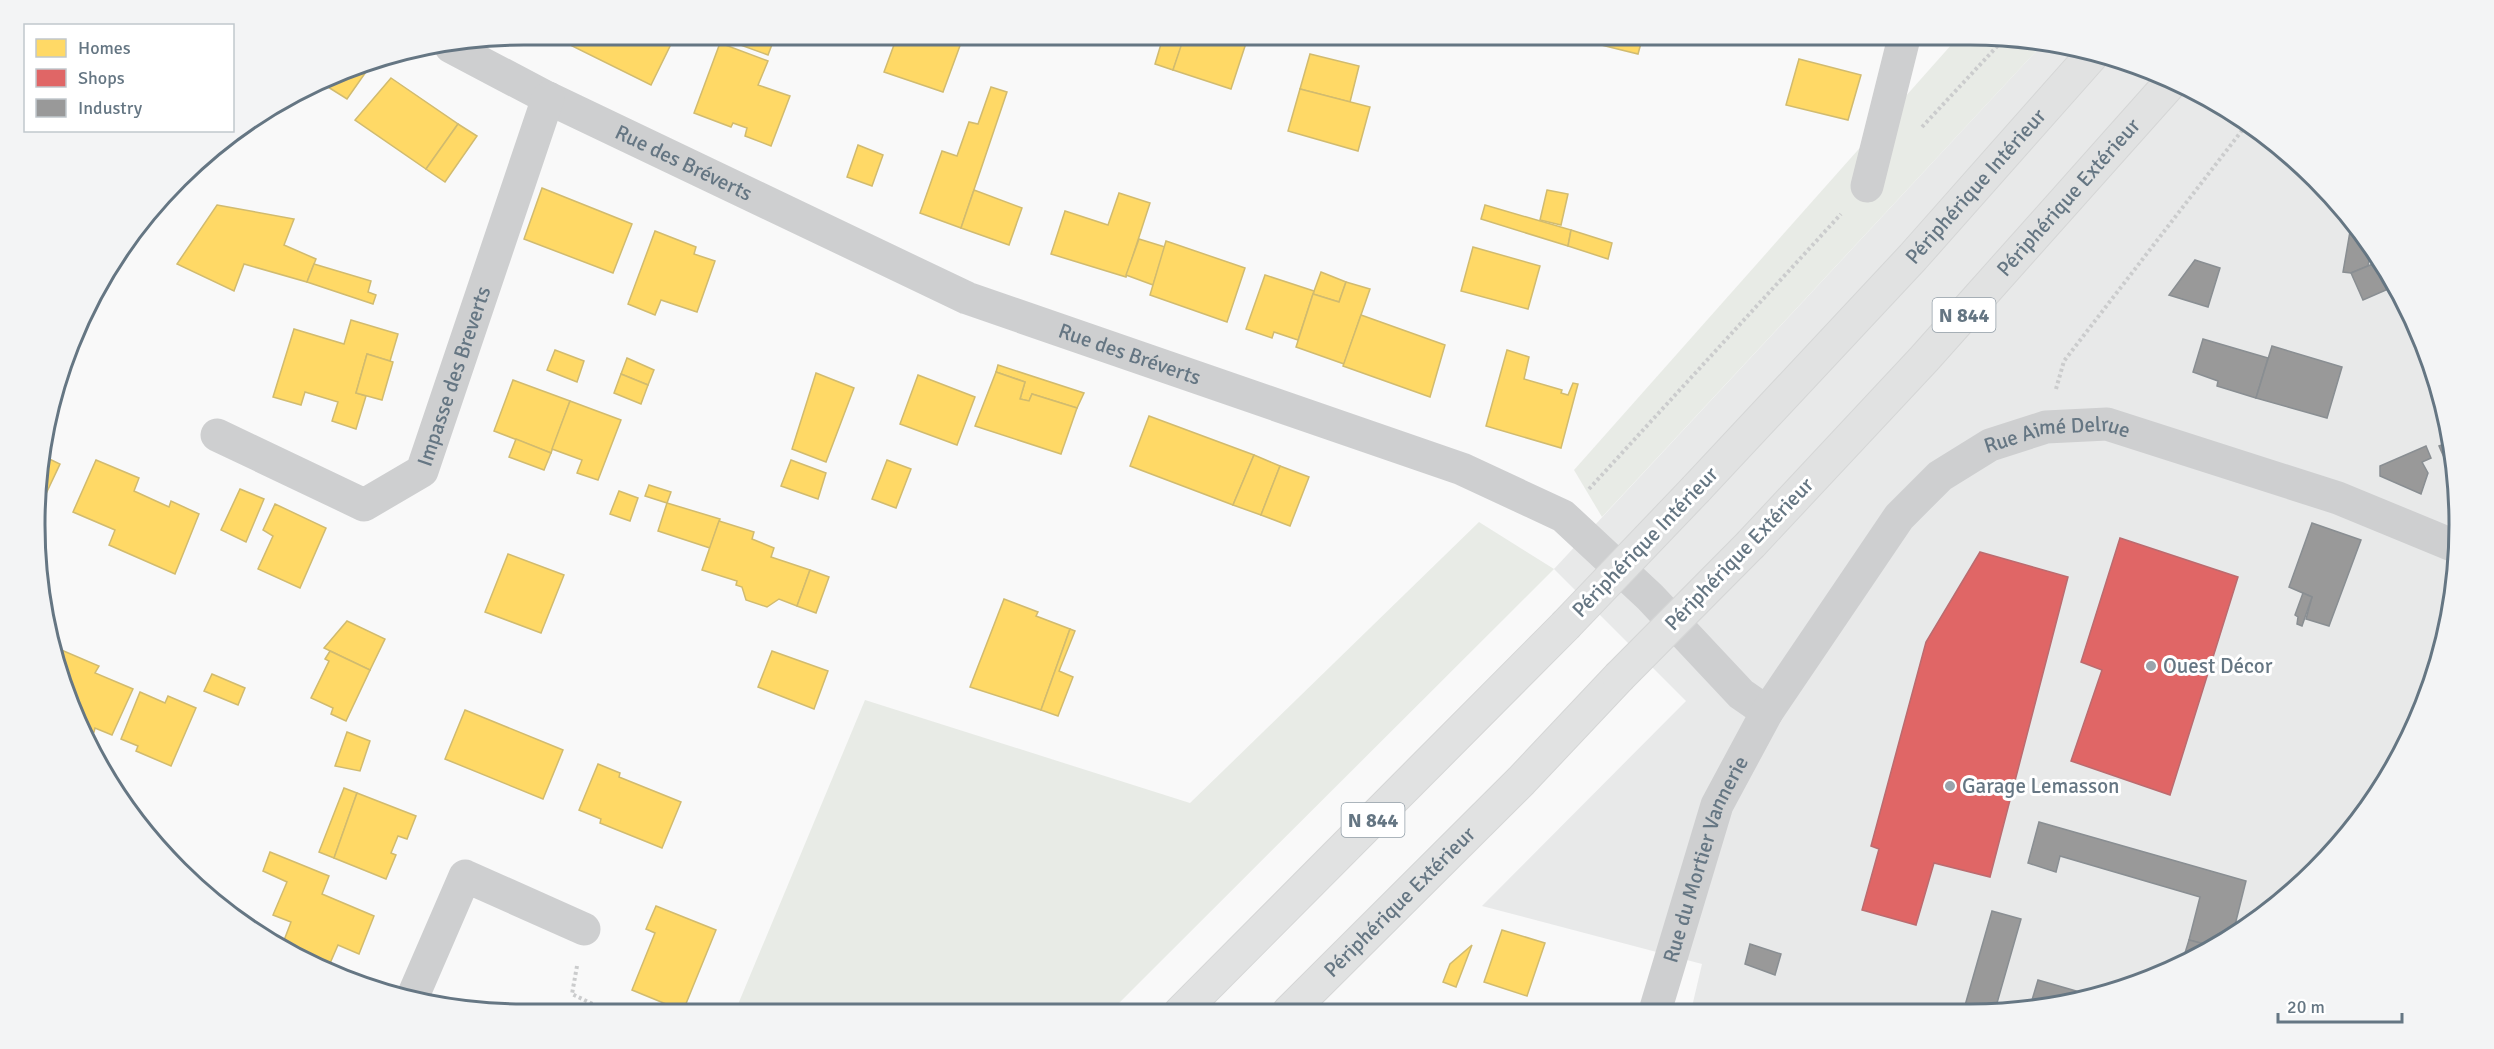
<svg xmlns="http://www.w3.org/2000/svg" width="2494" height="1049" font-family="Signika,sans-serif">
  <rect width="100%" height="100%" fill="#f9f9f9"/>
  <path fill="#e8e9e9" d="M2041 46 2127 60 2214 100 2292 156 2358 226 2409 307 2443 397 2458 492 2455 588 2434 682 2377 797 2292 893 2157 977 2034 1010 1691 1011 1702 964 1482 906 1686 701 1554 569Z"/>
  <g fill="#e8ebe6">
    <path d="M1960 35 2041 46 1602 517 1574 470Z"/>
    <path d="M1479 522 1554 569 1109 1013 734 1014 865 700 1190 803Z"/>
  </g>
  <g fill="#ffd966" stroke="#d1bb6f" stroke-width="1.5">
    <path d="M573 34H676L651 85 568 44Z"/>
    <path d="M726 34H776L768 55 724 39Z"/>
    <path d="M898 34H938L961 43 943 92 884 72Z"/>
    <path d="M1164 34 1185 36 1173 70 1155 64Z"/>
    <path d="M1185 34H1249L1231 89 1173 70Z"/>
    <path d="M1604 34H1682L1679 45 1643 36 1638 54 1601 45Z"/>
    <path d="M720 43 768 61 758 85 790 96 771 146 745 136 747 128 733 123 731 127 694 113Z"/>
    <path d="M1310 54 1359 66 1350 102 1300 89Z"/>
    <path d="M375 59 347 99 320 82 367 61Z"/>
    <path d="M1799 59 1861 75 1848 120 1786 105Z"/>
    <path d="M391 78 458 124 426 169 355 120Z"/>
    <path d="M991 87 1007 92 961 228 920 213 942 151 957 156 969 122 978 124Z"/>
    <path d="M1300 89 1370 107 1358 151 1288 131Z"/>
    <path d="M458 124 477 136 445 182 426 169Z"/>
    <path d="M858 145 883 155 872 186 847 177Z"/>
    <path d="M542 188 632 224 613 273 524 239Z"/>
    <path d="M974 190 1022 208 1009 245 961 228Z"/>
    <path d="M1547 190 1568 194 1561 225 1540 220Z"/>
    <path d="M1119 193 1150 203 1126 277 1051 254 1065 211 1108 225Z"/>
    <path d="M217 205 294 219 284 245 316 259 307 282 244 264 234 291 177 264Z"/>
    <path d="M1485 205 1571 230 1568 246 1481 219Z"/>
    <path d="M1571 230 1612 243 1608 259 1568 246Z"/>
    <path d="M655 231 696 247 694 254 715 261 697 312 661 300 655 315 628 304Z"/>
    <path d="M1139 239 1165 247 1153 285 1126 275Z"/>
    <path d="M1166 241 1245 268 1227 322 1150 295Z"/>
    <path d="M1473 247 1540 266 1528 309 1461 291Z"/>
    <path d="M314 264 371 281 368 292 376 295 373 304 307 282Z"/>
    <path d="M1321 272 1346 282 1339 302 1313 294Z"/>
    <path d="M1265 275 1314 291 1298 340 1274 332 1272 338 1246 329Z"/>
    <path d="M1346 282 1370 289 1344 364 1296 347 1313 294 1339 302Z"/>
    <path d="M1361 315 1445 345 1430 397 1343 366Z"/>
    <path d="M351 320 398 334 390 361 367 354 356 393 366 396 356 429 332 421 338 402 305 392 301 405 273 397 294 329 344 344Z"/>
    <path d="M555 350 584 361 577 382 547 370Z"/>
    <path d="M1507 350 1529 357 1524 379 1562 390 1561 393 1568 395 1573 383 1578 384 1561 448 1486 426Z"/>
    <path d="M367 354 393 362 382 400 356 393Z"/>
    <path d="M627 358 654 370 648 385 621 374Z"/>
    <path d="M998 365 1084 393 1077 408 1032 394 1029 401 1020 399 1025 382 996 372Z"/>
    <path d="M996 372 1025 382 1020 399 1029 401 1032 394 1077 408 1061 454 975 426Z"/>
    <path d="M816 373 854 388 826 462 792 449Z"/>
    <path d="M621 374 648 385 641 404 614 393Z"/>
    <path d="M918 375 975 397 957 445 900 424Z"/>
    <path d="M513 380 570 401 551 453 494 431Z"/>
    <path d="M570 401 621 420 598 480 577 473 582 460 552 449Z"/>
    <path d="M1149 416 1254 455 1233 505 1130 466Z"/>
    <path d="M516 439 551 453 544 470 509 457Z"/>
    <path d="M41 455 60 464 43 500 40 499 39 460Z"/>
    <path d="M1254 455 1280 466 1261 515 1233 505Z"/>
    <path d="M96 460 139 478 134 491 169 507 171 501 199 514 175 574 109 545 115 530 73 512Z"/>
    <path d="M791 460 826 473 818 499 781 486Z"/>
    <path d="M887 460 911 469 896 508 872 499Z"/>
    <path d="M1280 466 1309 477 1290 526 1261 515Z"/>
    <path d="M649 485 671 492 667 503 645 496Z"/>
    <path d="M240 489 264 499 246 542 221 530Z"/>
    <path d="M619 491 638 498 630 521 610 514Z"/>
    <path d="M667 503 720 519 710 548 658 531Z"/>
    <path d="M275 504 326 528 300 588 258 569 273 536 263 530Z"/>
    <path d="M719 521 754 532 752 539 774 548 771 557 810 570 797 606 779 599 767 607 746 600 742 587 736 585 737 581 702 570Z"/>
    <path d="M508 554 564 575 541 633 485 612Z"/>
    <path d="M810 570 829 577 816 613 797 606Z"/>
    <path d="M1004 599 1038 612 1036 616 1070 629 1041 710 970 687Z"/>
    <path d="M347 621 385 639 370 670 324 648Z"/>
    <path d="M1070 629 1075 631 1059 671 1073 677 1058 716 1041 710Z"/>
    <path d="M52 646 99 666 95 673 133 689 112 735 95 728 94 732 80 727 72 712Z"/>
    <path d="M330 651 370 670 346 721 331 714 333 708 311 698 329 661 325 659Z"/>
    <path d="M772 651 828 671 814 709 758 687Z"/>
    <path d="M212 674 245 688 238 705 204 691Z"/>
    <path d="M140 692 165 703 168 696 196 708 171 766 136 751 138 746 121 739Z"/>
    <path d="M465 710 563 750 543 799 445 759Z"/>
    <path d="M347 732 370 741 360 771 335 766Z"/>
    <path d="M598 764 620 773 619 777 681 802 662 848 600 823 601 819 579 810Z"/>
    <path d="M344 788 357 793 334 858 319 852Z"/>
    <path d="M357 793 416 816 407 839 398 836 391 853 396 855 386 879 334 858Z"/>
    <path d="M270 852 329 876 322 894 374 916 359 954 338 945 328 968 283 943 291 922 273 915 287 882 263 871Z"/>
    <path d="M656 906 716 930 683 1011 632 990 655 933 646 929Z"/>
    <path d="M1502 930 1545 943 1527 996 1484 982Z"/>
    <path d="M1472 945 1456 987 1443 982 1450 964Z"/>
  </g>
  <g fill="#e06666" stroke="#bb6b6f" stroke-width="1.5">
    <path d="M2120 538 2238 577 2170 795 2071 761 2102 670 2081 662Z"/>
    <path d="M1980 552 2068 577 1990 877 1934 863 1916 925 1862 910 1879 849 1871 846 1926 642Z"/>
  </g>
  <g fill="#999" stroke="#898e92" stroke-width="1.5">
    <path d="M2352 220 2371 247 2368 266 2351 273 2343 272Z"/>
    <path d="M2195 260 2220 268 2208 307 2169 295Z"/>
    <path d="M2380 261 2409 307 2418 331 2415 332 2395 286 2363 300 2351 273Z"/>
    <path d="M2203 339 2268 358 2256 398 2217 386 2218 381 2193 372Z"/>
    <path d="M2272 346 2342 367 2327 418 2256 398Z"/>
    <path d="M2450 442 2456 476 2453 478 2439 446Z"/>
    <path d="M2426 446 2431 458 2422 462 2428 473 2421 494 2380 476V466Z"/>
    <path d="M2312 523 2361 540 2329 626 2306 619 2312 597 2289 587Z"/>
    <path d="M2303 593 2312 597 2302 626 2297 624 2298 617 2295 615Z"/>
    <path d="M2039 822 2246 881 2234 929 2208 945 2189 940 2200 897 2060 856 2056 872 2028 863Z"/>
    <path d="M1992 911 2021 919 1995 1010H1970L1964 1009Z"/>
    <path d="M2189 940 2208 945 2193 955 2185 953Z"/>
    <path d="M1750 944 1781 954 1775 975 1745 964Z"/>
    <path d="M2038 980 2090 995 2029 1010Z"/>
  </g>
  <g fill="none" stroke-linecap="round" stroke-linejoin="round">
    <g stroke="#d5d6d6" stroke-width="35">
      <g id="highway">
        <path id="s4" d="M1696 489 1913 257 2092 55"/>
        <path id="s5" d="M1751 544 1924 359 2172 81"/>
        <path id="s6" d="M1289 1012 1521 781 1619 677"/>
        <path d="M1180 1013 1565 626"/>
      </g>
    </g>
    <g stroke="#cbcccd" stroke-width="4" stroke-dasharray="3 3" stroke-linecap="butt">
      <path d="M1922 127 2003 40"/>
      <path d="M2056 389 2064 361 2247 124"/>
      <path d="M1589 489 1841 214"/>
      <path d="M577 966 572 994 613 1014"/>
    </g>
    <g stroke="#cecfd0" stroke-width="33">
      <path id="s1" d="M451 47 548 98 967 298 1462 469 1563 516 1650 597 1741 694 1767 712"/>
      <path d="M1867 186 1905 34"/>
      <path id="s2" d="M217 435 364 505 422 471 548 98"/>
      <path d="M413 996 465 876 584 929"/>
      <path id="s3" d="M1655 1011 1717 805 1767 712 1899 517 1940 476 1990 445 2046 427 2107 424 2338 498 2457 547"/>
    </g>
    <use href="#highway" stroke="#e1e2e2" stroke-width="33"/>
    <g stroke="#d5d6d6" stroke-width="35" stroke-linecap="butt">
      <g id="highway-bridge">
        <path d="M1565 626 1696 489"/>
        <path d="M1619 677 1751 544"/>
      </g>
    </g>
    <use href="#highway-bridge" stroke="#e1e2e2" stroke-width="33"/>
  </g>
  <g fill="#99a4ac" stroke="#fff" stroke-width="2">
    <circle cx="2151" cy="666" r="6"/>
    <circle cx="1950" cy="786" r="6"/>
  </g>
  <g text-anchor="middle" stroke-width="6" stroke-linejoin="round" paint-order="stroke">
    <g fill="#fff" stroke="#939fa8" stroke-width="1.5">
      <rect x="1932.5" y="298" width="63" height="34" rx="4.5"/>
      <rect x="1341.5" y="803" width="63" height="34" rx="4.5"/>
    </g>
    <g font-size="20" font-weight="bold" fill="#657683">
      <text x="1964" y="322">N 844</text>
      <text x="1373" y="827">N 844</text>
    </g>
    <g font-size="21" fill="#657683" stroke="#fff">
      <text dy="7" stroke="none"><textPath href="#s1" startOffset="260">Rue des Bréverts</textPath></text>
      <text dy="7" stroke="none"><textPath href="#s4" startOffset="412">Périphérique Intérieur</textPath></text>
      <text dy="7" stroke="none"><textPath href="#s5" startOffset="470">Périphérique Extérieur</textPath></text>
      <text dy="7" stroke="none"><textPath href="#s1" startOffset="746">Rue des Bréverts</textPath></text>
      <text dy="7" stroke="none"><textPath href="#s2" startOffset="330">Impasse des Breverts</textPath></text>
      <text dy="7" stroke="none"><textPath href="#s3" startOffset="742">Rue Aimé Delrue</textPath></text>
      <text transform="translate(1645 542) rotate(-46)" y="7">Périphérique Intérieur</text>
      <text transform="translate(1739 554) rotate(-46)" y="7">Périphérique Extérieur</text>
      <text dy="7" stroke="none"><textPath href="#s3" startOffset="160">Rue du Mortier Vannerie</textPath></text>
      <text dy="7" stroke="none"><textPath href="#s6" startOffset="156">Périphérique Extérieur</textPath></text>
    </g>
    <g font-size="21" fill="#657683" stroke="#fff" text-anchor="start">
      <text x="2163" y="673">Ouest Décor</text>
      <text x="1962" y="793">Garage Lemasson</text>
    </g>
  </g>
  <path d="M0 0H2494V1049H0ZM524 45H1970A479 479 0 0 1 2449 524V525A479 479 0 0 1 1970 1004H524A479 479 0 0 1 45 525V524A479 479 0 0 1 524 45Z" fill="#f3f4f5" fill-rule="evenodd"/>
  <path fill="none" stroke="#657683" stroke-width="3" d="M524 45H1970A479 479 0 0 1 2449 524V525A479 479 0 0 1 1970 1004H524A479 479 0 0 1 45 525V524A479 479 0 0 1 524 45Z"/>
  <rect x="24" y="24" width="210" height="108" fill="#ffffff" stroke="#c1c8cd" stroke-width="1.5"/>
  <rect x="36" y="39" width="30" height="18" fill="#ffd966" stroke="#c1c8cd" stroke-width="1.5"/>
  <text x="78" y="54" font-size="18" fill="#657683">Homes</text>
  <rect x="36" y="69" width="30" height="18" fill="#e06666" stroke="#c1c8cd" stroke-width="1.5"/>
  <text x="78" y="84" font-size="18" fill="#657683">Shops</text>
  <rect x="36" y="99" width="30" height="18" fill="#999999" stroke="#c1c8cd" stroke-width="1.5"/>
  <text x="78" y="114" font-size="18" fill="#657683">Industry</text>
  <path d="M2278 1013v9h124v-9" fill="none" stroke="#657683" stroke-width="3"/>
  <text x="2287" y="1013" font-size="18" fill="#657683" stroke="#ffffff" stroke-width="4.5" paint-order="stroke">20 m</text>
</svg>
